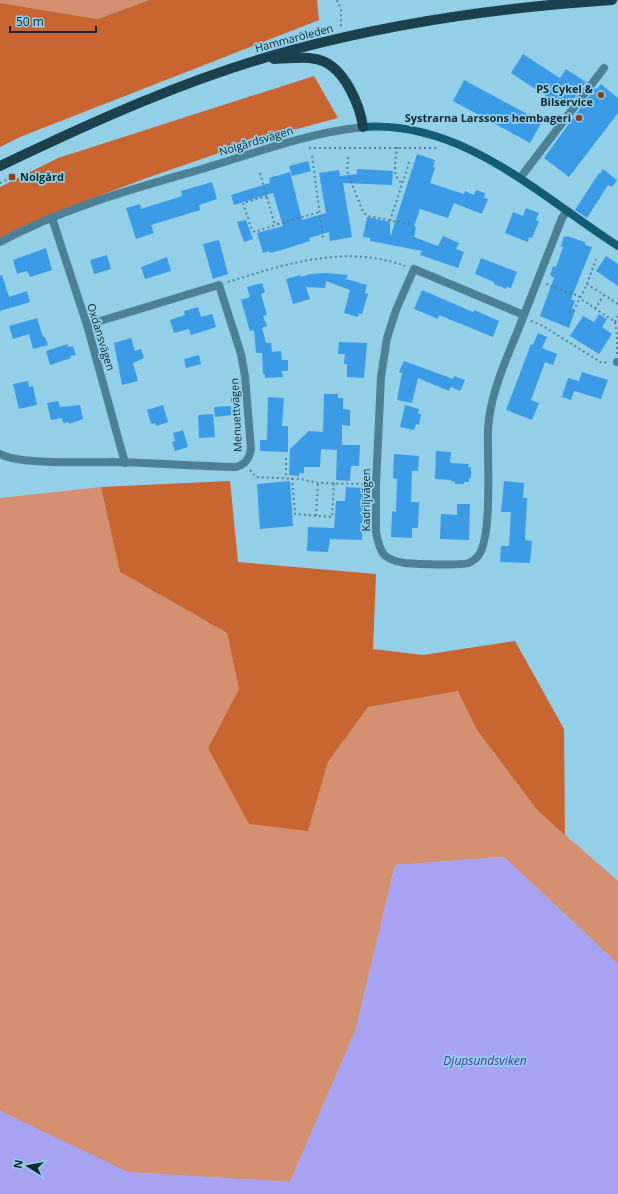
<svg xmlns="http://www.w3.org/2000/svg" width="618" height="1194" font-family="'Open Sans',sans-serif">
  <rect width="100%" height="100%" fill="#94cfe8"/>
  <g fill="#d49070">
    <path d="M0 0H149L98 19 0 3Z"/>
    <path d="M101 487 120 572 227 633 239 689 208 748 308 831 328 762 368 707 458 690 477 730 538 811 618 881V964L504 857 395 865 356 1029 290 1182 127 1172 0 1111V498Z"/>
  </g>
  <g fill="#c96530">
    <path d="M149 0H317L319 20 20 137 0 147V3L98 19Z"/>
    <path d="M314 76 338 118 259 139 144 179 54 213 0 241V187L58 158Z"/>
    <path d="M230 481 238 562 376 574 373 649 423 655 515 641 564 729 565 835 538 811 477 730 458 691 368 707 328 762 308 831 249 824 208 748 239 689 227 633 120 572 101 487Z"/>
  </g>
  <path fill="#a8a2f3" d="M504 857 618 964V1194H0V1111L128 1172 290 1182 356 1029 395 865Z"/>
  <g fill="#3b9be7">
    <path d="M523 54 560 78 566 69 586 82 570 104 565 100 561 106 511 73Z"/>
    <path d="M464 80 542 122 530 143 453 101Z"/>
    <path d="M601 84 618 98V113L569 177 544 158 595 88 597 89Z"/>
    <path d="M417 154 435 160 433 167 435 168 430 183 464 194 465 191 474 195 476 190 485 193 484 198 488 199 482 214 454 203 448 218 420 209 414 226 416 227 414 237 438 246 443 236 459 243 456 249 464 252 458 268 420 255 422 251 370 241V238L363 237 367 217 390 222V234L391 235Z"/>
    <path d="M308 161 311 171 292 176 289 166Z"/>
    <path d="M357 169 393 171 392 185 343 183 352 237 330 241 329 232 309 238 310 241 285 249 270 253 269 251 263 253 257 233 283 226 273 193 234 205 231 195 270 183 269 178 290 172 302 220 326 213 319 173 339 170 340 176 357 174Z"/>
    <path d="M603 169 617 180 612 187 608 185 587 218 575 210 599 173 600 174Z"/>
    <path d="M212 182 217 199 199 205 200 210 151 225 154 233 136 239 126 208 140 204 141 209 182 196 181 191Z"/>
    <path d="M526 208 539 213 536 220 539 221 532 238 529 237 528 242 505 233 513 212 523 216Z"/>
    <path d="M246 220 253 239 244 242 237 222Z"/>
    <path d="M564 236 567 237V236L585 242V245L592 247 571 299 575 301 572 309 575 311 569 328 540 316 554 278 550 275 553 266 556 267 563 247 561 246Z"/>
    <path d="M219 240 228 274 213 279 203 244Z"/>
    <path d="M46 248 52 270 30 277 27 271 17 274 13 260Z"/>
    <path d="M107 255 111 269 94 274 90 260Z"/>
    <path d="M606 256 618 264V286L596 271Z"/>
    <path d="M167 257 171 271 145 279 141 267Z"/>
    <path d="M481 258 517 272 511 288 507 287 506 289 494 284V282L475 274Z"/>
    <path d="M326 273 348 275 346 279 367 285 365 293 368 294 362 314 359 313 358 317 344 313 350 290 326 281 325 288 306 287 310 299 293 304 286 279 300 275 301 277 310 274Z"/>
    <path d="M0 275H2L9 297 27 291 30 302 0 311Z"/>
    <path d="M262 283 265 292 261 294 267 315 263 316 267 326 262 328 266 343H271L272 352 281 351 282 360H288V371H282L283 377 265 378V374H263L262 353H256L254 330 250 331 241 300 250 297 247 287Z"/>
    <path d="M422 290 473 312 474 310 499 321 493 337 439 315 438 319 414 309Z"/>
    <path d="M198 307 201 317 212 314 216 327 191 335 189 329 174 333 170 320 185 315 184 311Z"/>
    <path d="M599 314 607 319 602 327 612 334 599 354 570 336 583 316 594 322Z"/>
    <path d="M37 318 43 337H45L48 345 33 349 29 334 13 339 9 326Z"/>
    <path d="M538 333 547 337 542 348 557 354 553 365 545 362 531 400 539 403 532 420 506 410 531 344 533 345Z"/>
    <path d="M131 338 135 351 141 349 144 358 133 363 138 381 122 385 114 343Z"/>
    <path d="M339 342 367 343 364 378 347 377V364H344L345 354H338Z"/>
    <path d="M68 344V347L73 346 76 355 70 356 71 358 50 365 46 351Z"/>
    <path d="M199 355 201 364 186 368 184 359Z"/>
    <path d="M404 361 453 379 454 376 465 380 460 391 451 387 449 391 418 378 412 403 397 400 402 373 399 372Z"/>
    <path d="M582 372 608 380 601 399 574 391 571 400 562 397 568 378 579 381Z"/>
    <path d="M28 381 29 387 33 386 37 405 19 409 13 384Z"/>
    <path d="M324 394H338V398H343V409L350 410V426L342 425V445H360L359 466H351L350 481 336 480 337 450 321 449 320 467H304V473H299V476L289 475 290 449 309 431 323 432Z"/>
    <path d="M268 397 284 398 282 426H288V452L260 451V440H267Z"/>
    <path d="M58 401 60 407 80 405 83 419 69 424V422L63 423 62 418 51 420 47 403Z"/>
    <path d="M163 405 168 422 156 426 155 423 151 424 147 410Z"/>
    <path d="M405 405 419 409 418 414H421L419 425 416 424 414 430 400 427Z"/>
    <path d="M231 406 232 415 215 417 214 407Z"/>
    <path d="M213 414 215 437 199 438 198 415Z"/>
    <path d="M183 430 188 447 175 451 172 442 175 441 173 433Z"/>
    <path d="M436 451 451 452 450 463 469 464 468 467H471V478H469V482H464V484H455V482L451 481V480L435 479Z"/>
    <path d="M394 454 419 456 418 471H412L411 502H419L418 528H412V538L391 537 392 511 396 512 397 479 393 478Z"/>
    <path d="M290 481 293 526 260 529 257 484Z"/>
    <path d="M504 481 524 483 523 498H527L525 540 532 541 530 563 500 562 501 546H509L511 512H501Z"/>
    <path d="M346 487 364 488 362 540 330 539 328 552 307 551 308 527 334 528 336 501H345Z"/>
    <path d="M457 504H470L469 540 440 539 441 514 457 515Z"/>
  </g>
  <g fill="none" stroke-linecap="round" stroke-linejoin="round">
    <g stroke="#568193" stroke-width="2" stroke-dasharray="2 3" stroke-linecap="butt">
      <path d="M337 0 341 10V28"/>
      <path d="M397 147C396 158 391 177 402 183"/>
      <path d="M309 148H437"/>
      <path d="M312 156 323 238"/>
      <path d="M348 157 347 171 363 212 368 216 413 225"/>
      <path d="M260 173 274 222 278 224 320 212"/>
      <path d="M0 183 12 177"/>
      <path d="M267 196 243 203 252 230 255 232 278 224"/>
      <path d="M390 221 410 160"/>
      <path d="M228 282C285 264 346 244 405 266"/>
      <path d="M546 284 579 296 581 299 615 322 617 336V354"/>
      <path d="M587 284 596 259"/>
      <path d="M595 309 604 295"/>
      <path d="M569 312H573L587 284 618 304"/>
      <path d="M531 321 543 326 602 363 609 362"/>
      <path d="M615 322 618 316"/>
      <path d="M286 458V478"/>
      <path d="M250 470 256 477 300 479 318 483 366 484"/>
      <path d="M292 478 295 514 332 517 334 483"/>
      <path d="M316 516 318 483"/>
    </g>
    <g stroke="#4c8096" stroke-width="8">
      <path d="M520 178 604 68"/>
      <path d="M52 218 87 325 125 463"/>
      <path d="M0 242C63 208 133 189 202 169 255 153 307 133 363 127"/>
      <path d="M524 315C510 352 490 390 488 430 487 456 493 538 478 556 476 559 472 561 469 563 458 566 417 564 405 563 383 560 380 553 376 532V484L381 377 387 338 396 310 414 269 524 315 562 218 566 212"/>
      <path d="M617 362H618"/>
      <path d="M0 454C20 465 89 462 115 462 155 463 196 466 236 467 246 464 249 459 251 449L245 376 241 354 219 285 87 325"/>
    </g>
    <path stroke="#145c75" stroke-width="8" d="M363 127C463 120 540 196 618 246"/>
    <g stroke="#1b404e" stroke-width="10">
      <path d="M274 59C312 57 330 53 350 89 357 102 361 112 363 127"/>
      <path d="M0 166C94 121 191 77 292 50 397 22 505 7 612 0"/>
    </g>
  </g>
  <g fill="#88421c" stroke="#94cfe8" stroke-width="1.5">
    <circle cx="601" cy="95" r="4"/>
    <circle cx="579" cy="118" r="4"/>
    <rect x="8" y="173" width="8" height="8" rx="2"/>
  </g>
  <g text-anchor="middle" stroke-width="3.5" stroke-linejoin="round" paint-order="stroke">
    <g font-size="11" fill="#0e2730" stroke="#94cfe8">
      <text transform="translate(294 38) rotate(-15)" y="4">Hammaröleden</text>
      <text transform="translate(256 141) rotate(-17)" y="4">Nolgårdsvägen</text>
      <text transform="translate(101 337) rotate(73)" y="4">Oxdansvägen</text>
      <text transform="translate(236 415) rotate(-93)" y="4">Menuettvägen</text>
      <text transform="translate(366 500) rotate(-90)" y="4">Kadriljvägen</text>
    </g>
    <g font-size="11" font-weight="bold" fill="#0e2730" stroke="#94cfe8" text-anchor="end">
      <text x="593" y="93">PS Cykel &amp;<tspan x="593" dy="13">Bilservice</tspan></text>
      <text x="571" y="122">Systrarna Larssons hembageri</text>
      <text x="20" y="181" text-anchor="start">Nolgård</text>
    </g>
    <g font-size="12" font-style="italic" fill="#4e36a8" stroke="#94cfe8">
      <text x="485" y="1065">Djupsundsviken</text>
    </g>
  </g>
  <g transform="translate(28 1166) rotate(281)" stroke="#94cfe8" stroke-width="3" paint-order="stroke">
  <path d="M0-3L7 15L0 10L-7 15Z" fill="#0e2730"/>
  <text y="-6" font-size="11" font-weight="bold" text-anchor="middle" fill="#0e2730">N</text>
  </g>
  <path d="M10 26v6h86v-6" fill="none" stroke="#0e2730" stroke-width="2"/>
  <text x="16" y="26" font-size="12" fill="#0e2730" stroke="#94cfe8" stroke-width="3" paint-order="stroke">50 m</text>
</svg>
